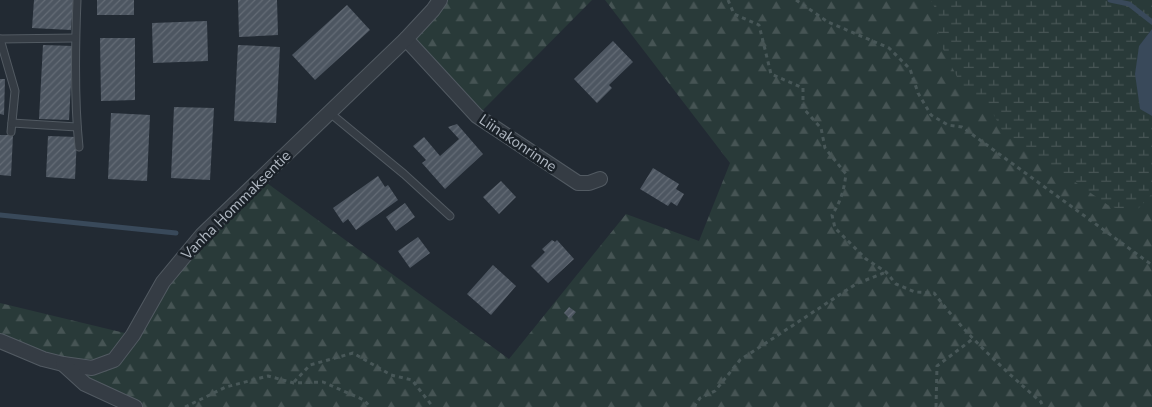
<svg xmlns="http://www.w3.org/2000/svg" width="1152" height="407" font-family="'Nunito Sans',sans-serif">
  <defs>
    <pattern id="forest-firs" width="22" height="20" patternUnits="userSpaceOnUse" patternTransform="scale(1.25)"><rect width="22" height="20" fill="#293a39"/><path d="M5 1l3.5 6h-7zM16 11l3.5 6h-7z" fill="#465454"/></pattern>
    <pattern id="wetland-marsh" width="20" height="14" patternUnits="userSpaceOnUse" patternTransform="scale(1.25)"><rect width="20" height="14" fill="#293a39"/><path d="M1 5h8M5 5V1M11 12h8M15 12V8" fill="none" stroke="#465454"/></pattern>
    <pattern id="building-hatch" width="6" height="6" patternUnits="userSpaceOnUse" patternTransform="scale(1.25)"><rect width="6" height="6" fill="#4d5661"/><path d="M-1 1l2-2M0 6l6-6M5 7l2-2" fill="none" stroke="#646c76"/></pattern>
  </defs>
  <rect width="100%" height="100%" fill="#222a33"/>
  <g fill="url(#forest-firs)">
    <path d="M445 0H592L477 116 406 39Z"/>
    <path d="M605 0H1152V29L1139 46 1140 108 1152 116V407H137L0 341V303L133 335 163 282 260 178 509 359 626 214 699 241 730 163Z"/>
  </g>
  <path fill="url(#wetland-marsh)" d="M931 0H1152V29L1139 46 1140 108 1152 116V194L1136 211H1123L1108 205 1003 132 990 108 965 93 938 39 939 17Z"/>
  <path fill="#39495a" d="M1152 29V116L1140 109 1135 74 1139 46Z"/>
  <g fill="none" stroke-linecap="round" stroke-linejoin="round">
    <g stroke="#39495a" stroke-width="5">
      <path d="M1110 0 1129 4 1152 22"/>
      <path d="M0 215 176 233"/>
    </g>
  </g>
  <g fill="url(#building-hatch)">
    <path d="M34 0H73L71 30 32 28Z"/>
    <rect x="97" y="0" width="37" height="15"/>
    <path d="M238 0H277L278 35 239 37Z"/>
    <path d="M347 5 370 30 315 80 292 55Z"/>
    <path d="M207 21 208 61 153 63 152 23Z"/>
    <path d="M100 38H135V100L101 101Z"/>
    <path d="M613 41 633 62 609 85 612 88 597 103 574 79Z"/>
    <path d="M43 45 73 46 69 120 39 119Z"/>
    <path d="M238 45 280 47 276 123 234 121Z"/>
    <path d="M0 79H5L4 115 0 114Z"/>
    <path d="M174 107 214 108 210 180 171 178Z"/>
    <path d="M111 113 150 115 147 181 108 179Z"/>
    <path d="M457 124 483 154 445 189 422 163 426 160 413 146 424 137 440 156 459 139 448 127Z"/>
    <path d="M0 135H13L11 176 0 175Z"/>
    <path d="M48 136 77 137 75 179 46 177Z"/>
    <path d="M653 168 679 184 676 189 684 194 677 206 671 202 668 206 640 189Z"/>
    <path d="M378 176 385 187 388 185 398 200 356 230 348 219 343 223 333 208Z"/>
    <path d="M501 181 516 197 499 214 483 197Z"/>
    <path d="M405 203 415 217 396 231 386 217Z"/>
    <path d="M418 237 430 253 410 268 398 251Z"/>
    <path d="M552 240 555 242 557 240 574 259 548 283 531 266 545 252 542 249Z"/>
    <path d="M493 265 516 286 491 315 467 294Z"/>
    <path d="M569 307 576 312 570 319 564 313Z"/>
  </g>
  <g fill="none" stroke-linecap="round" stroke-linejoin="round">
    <g stroke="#525a62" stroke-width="9">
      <g id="service">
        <path d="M77 0C75 49 74 99 79 147"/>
        <path d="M0 39 15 91 11 132"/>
        <path d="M0 39 75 38"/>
        <path d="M330 113 404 174 450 216"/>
        <path d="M12 123 77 127"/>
      </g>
    </g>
    <g stroke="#525a62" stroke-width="16">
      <g id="minor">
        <path d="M406 39 477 116 578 183H589L600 179"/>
        <path d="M0 341 43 359 63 364 92 368 114 360 133 335 163 282 202 235 406 39 433 10 440 0"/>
        <path d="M63 364 85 384 135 407"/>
      </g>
    </g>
    <g stroke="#485758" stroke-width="3" stroke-dasharray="4 4" stroke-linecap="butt">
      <path d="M728 0 734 14 759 25 771 74 803 88V108L821 128 825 148 846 174C844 190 841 201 832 215L835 228 866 259 886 272 896 284 915 292 934 293C964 333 1003 369 1041 402L1043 407"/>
      <path d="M796 0 828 22 889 48 910 69 918 93 931 115 948 125 962 127 1152 265"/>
      <path d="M294 382 310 365 353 353 391 375 412 380 433 407"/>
      <path d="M185 407 226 387 268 376 294 383 323 382 364 400 370 407"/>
      <path d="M694 407 700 398 715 391 740 360 856 284 886 272"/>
      <path d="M936 407 937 366 974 338"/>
    </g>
    <use href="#service" stroke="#353c44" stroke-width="7"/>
    <use href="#minor" stroke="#353c44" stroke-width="14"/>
  </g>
  <g text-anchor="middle" stroke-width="5" stroke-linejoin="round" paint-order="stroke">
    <g font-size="15" fill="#afb7c1" stroke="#1a2128">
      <text transform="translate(518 143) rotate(34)" y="5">Liinakonrinne</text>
      <text transform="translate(236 205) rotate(-45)" y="5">Vanha Hommaksentie</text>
    </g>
  </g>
</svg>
